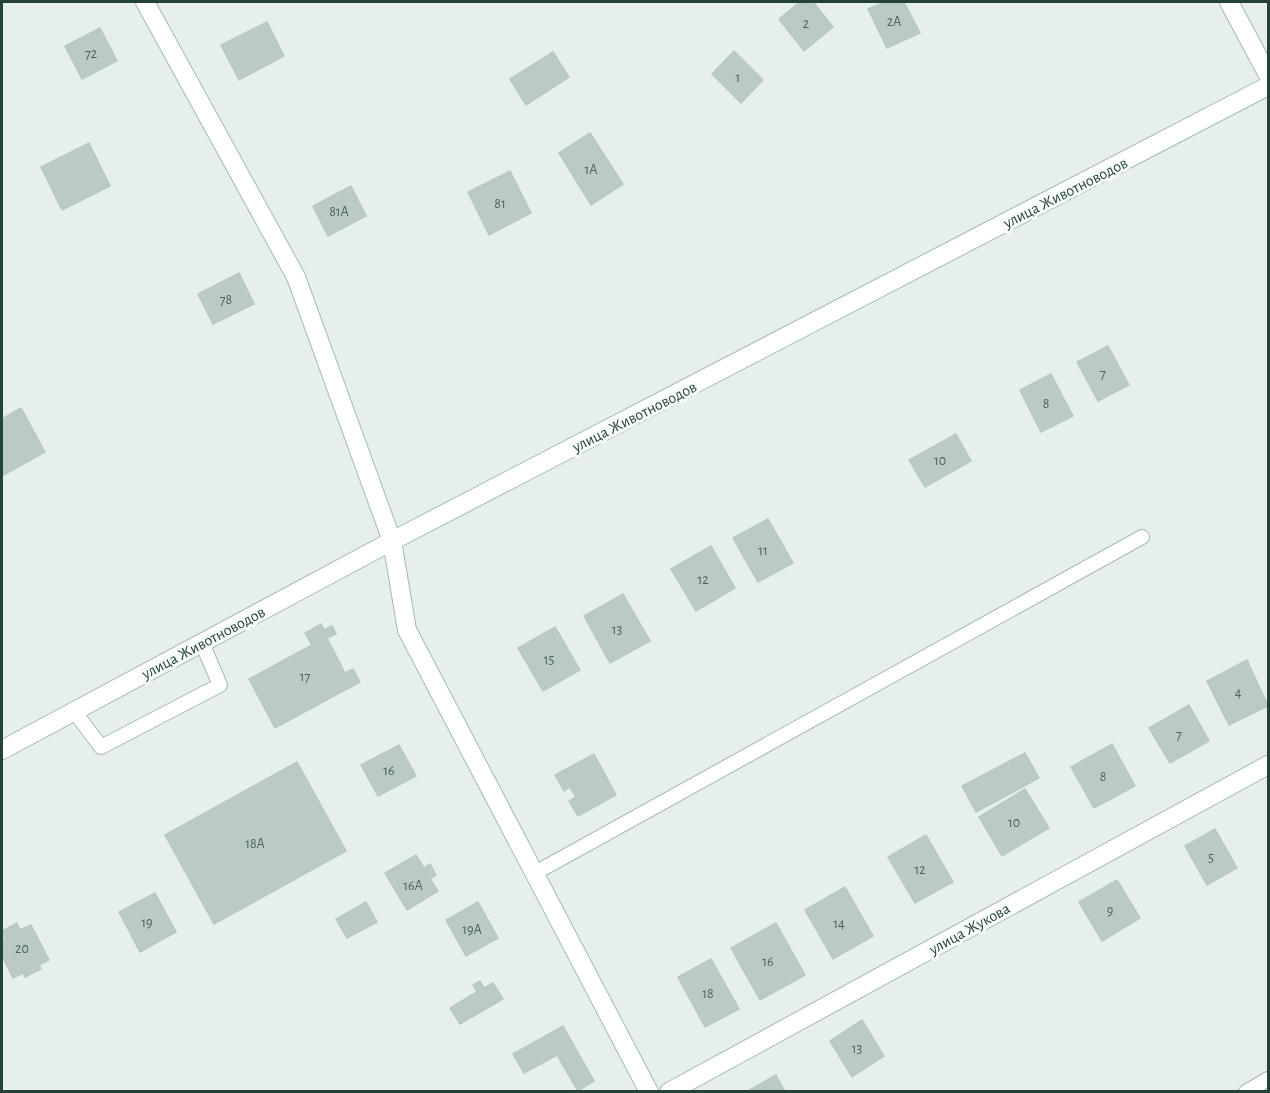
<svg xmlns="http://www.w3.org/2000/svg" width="1270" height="1093" font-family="'Alegreya Sans',sans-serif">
  <rect width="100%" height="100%" fill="#e6efeb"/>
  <g fill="#bbcac4" stroke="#b8c9c2" stroke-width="1.5">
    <path d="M800 2H813L833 27 804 51 779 19Z"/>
    <path d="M885 2H904L920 33 887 48 868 9Z"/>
    <path d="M267 22 284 56 239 80 221 45Z"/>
    <path d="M100 28 117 61 82 79 65 46Z"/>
    <path d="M734 51 763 80 741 103 712 74Z"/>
    <path d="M553 52 569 77 526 105 510 79Z"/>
    <path d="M590 133 623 184 591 205 559 153Z"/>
    <path d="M89 143 110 186 62 210 41 167Z"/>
    <path d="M510 171 531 213 489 235 468 192Z"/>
    <path d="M351 186 366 216 328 236 313 206Z"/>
    <path d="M239 273 254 304 213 324 198 294Z"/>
    <path d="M1108 346 1129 385 1098 401 1077 362Z"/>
    <path d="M1051 374 1073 416 1041 432 1020 390Z"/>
    <path d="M21 408 45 452 2 476V419Z"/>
    <path d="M956 434 971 461 925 487 909 460Z"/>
    <path d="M768 519 793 563 758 582 733 538Z"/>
    <path d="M711 546 735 588 696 611 671 569Z"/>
    <path d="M623 594 650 641 610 663 584 616Z"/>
    <path d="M321 624 324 630 332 626 336 634 327 638 345 673 353 669 360 682 275 728 249 679 312 645 305 633Z"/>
    <path d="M555 627 580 670 543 691 518 648Z"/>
    <path d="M1247 660 1268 706 1229 725 1207 681Z"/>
    <path d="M1189 705 1209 741 1170 763 1149 728Z"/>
    <path d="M1112 744 1135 786 1094 808 1071 767Z"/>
    <path d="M399 745 416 776 378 796 361 765Z"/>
    <path d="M1025 753 1039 778 976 812 962 786Z"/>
    <path d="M594 754 616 795 578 816 569 801 576 797 570 787 564 791 555 775Z"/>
    <path d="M297 762 346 851 214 924 165 835Z"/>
    <path d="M1025 789 1049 828 1002 856 979 817Z"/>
    <path d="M1215 829 1237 868 1207 885 1185 846Z"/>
    <path d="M926 835 953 882 915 903 888 857Z"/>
    <path d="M416 855 424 868 430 864 436 875 430 879 438 891 407 910 385 873Z"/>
    <path d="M1117 880 1140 918 1102 941 1079 902Z"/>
    <path d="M845 887 873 936 833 959 805 910Z"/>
    <path d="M155 893 176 932 140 952 119 912Z"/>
    <path d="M366 902 377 922 347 938 336 919Z"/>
    <path d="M478 902 498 938 466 956 446 920Z"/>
    <path d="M17 923 20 930 31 925 49 960 39 965 41 969 25 977 23 973 13 978 2 956V940L5 938 2 931Z"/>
    <path d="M776 923 805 975 760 1000 731 948Z"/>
    <path d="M711 959 739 1009 705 1027 678 977Z"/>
    <path d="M480 981 484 988 493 983 503 999 460 1024 450 1008 477 992 473 985Z"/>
    <path d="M862 1020 884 1056 852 1077 830 1041Z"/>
    <path d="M563 1026 594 1081 578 1091 557 1055 524 1073 513 1054Z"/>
    <path d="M776 1075 785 1092H746Z"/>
  </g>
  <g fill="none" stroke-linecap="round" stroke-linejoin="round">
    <g stroke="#a8b8b2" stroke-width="16">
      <g id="lane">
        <path d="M74 711 101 747 220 685 202 643"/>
        <path d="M535 873 1142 537"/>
        <path d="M1246 1092 1268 1079"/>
      </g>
    </g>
    <g stroke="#a8b8b2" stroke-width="20">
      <g id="street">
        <path d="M1229 2 1268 75"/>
        <path d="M669 1092 1268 765"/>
      </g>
    </g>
    <g stroke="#a4bbb3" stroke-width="20">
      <g id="secondary">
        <path d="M145 2 296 277 392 541 407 630 649 1092"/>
        <path d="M2 750 392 541 1268 86"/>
      </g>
    </g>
    <use href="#lane" stroke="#fff" stroke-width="14"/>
    <use href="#street" stroke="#fff" stroke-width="18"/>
    <use href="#secondary" stroke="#fff" stroke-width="18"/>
  </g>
  <g text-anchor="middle" stroke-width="6" stroke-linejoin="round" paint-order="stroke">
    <g font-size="14" fill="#4a645c">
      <text x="894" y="26">2А</text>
      <text x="806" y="28">2</text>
      <text x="91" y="58">72</text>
      <text x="738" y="82">1</text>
      <text x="591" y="174">1А</text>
      <text x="500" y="208">81</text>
      <text x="339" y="216">81А</text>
      <text x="226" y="304">78</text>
      <text x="1103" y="378">7</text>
      <text x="1046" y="408">8</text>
      <text x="940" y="465">10</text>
      <text x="763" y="555">11</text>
      <text x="703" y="584">12</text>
      <text x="617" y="634">13</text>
      <text x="549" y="664">15</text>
      <text x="305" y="681">17</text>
      <text x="1238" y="697">4</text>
      <text x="1179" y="739">7</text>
      <text x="389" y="775">16</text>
      <text x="1103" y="781">8</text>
      <text x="1014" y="827">10</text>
      <text x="255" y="848">18А</text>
      <text x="1211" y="862">5</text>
      <text x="920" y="874">12</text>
      <text x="413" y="890">16А</text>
      <text x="1110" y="915">9</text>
      <text x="147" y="927">19</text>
      <text x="839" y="928">14</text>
      <text x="472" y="934">19А</text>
      <text x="22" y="953">20</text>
      <text x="768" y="966">16</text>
      <text x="708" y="998">18</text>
      <text x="857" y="1053">13</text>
    </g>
    <g font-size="16" fill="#24423a" stroke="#f7fbf9">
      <text transform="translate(1065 192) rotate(-27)" y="6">улица Животноводов</text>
      <text transform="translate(634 416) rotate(-27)" y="6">улица Животноводов</text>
      <text transform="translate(203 642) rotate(-28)" y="6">улица Животноводов</text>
      <text transform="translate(969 928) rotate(-29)" y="6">улица Жукова</text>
    </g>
  </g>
  <rect width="1270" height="1093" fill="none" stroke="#24423a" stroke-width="6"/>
</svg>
